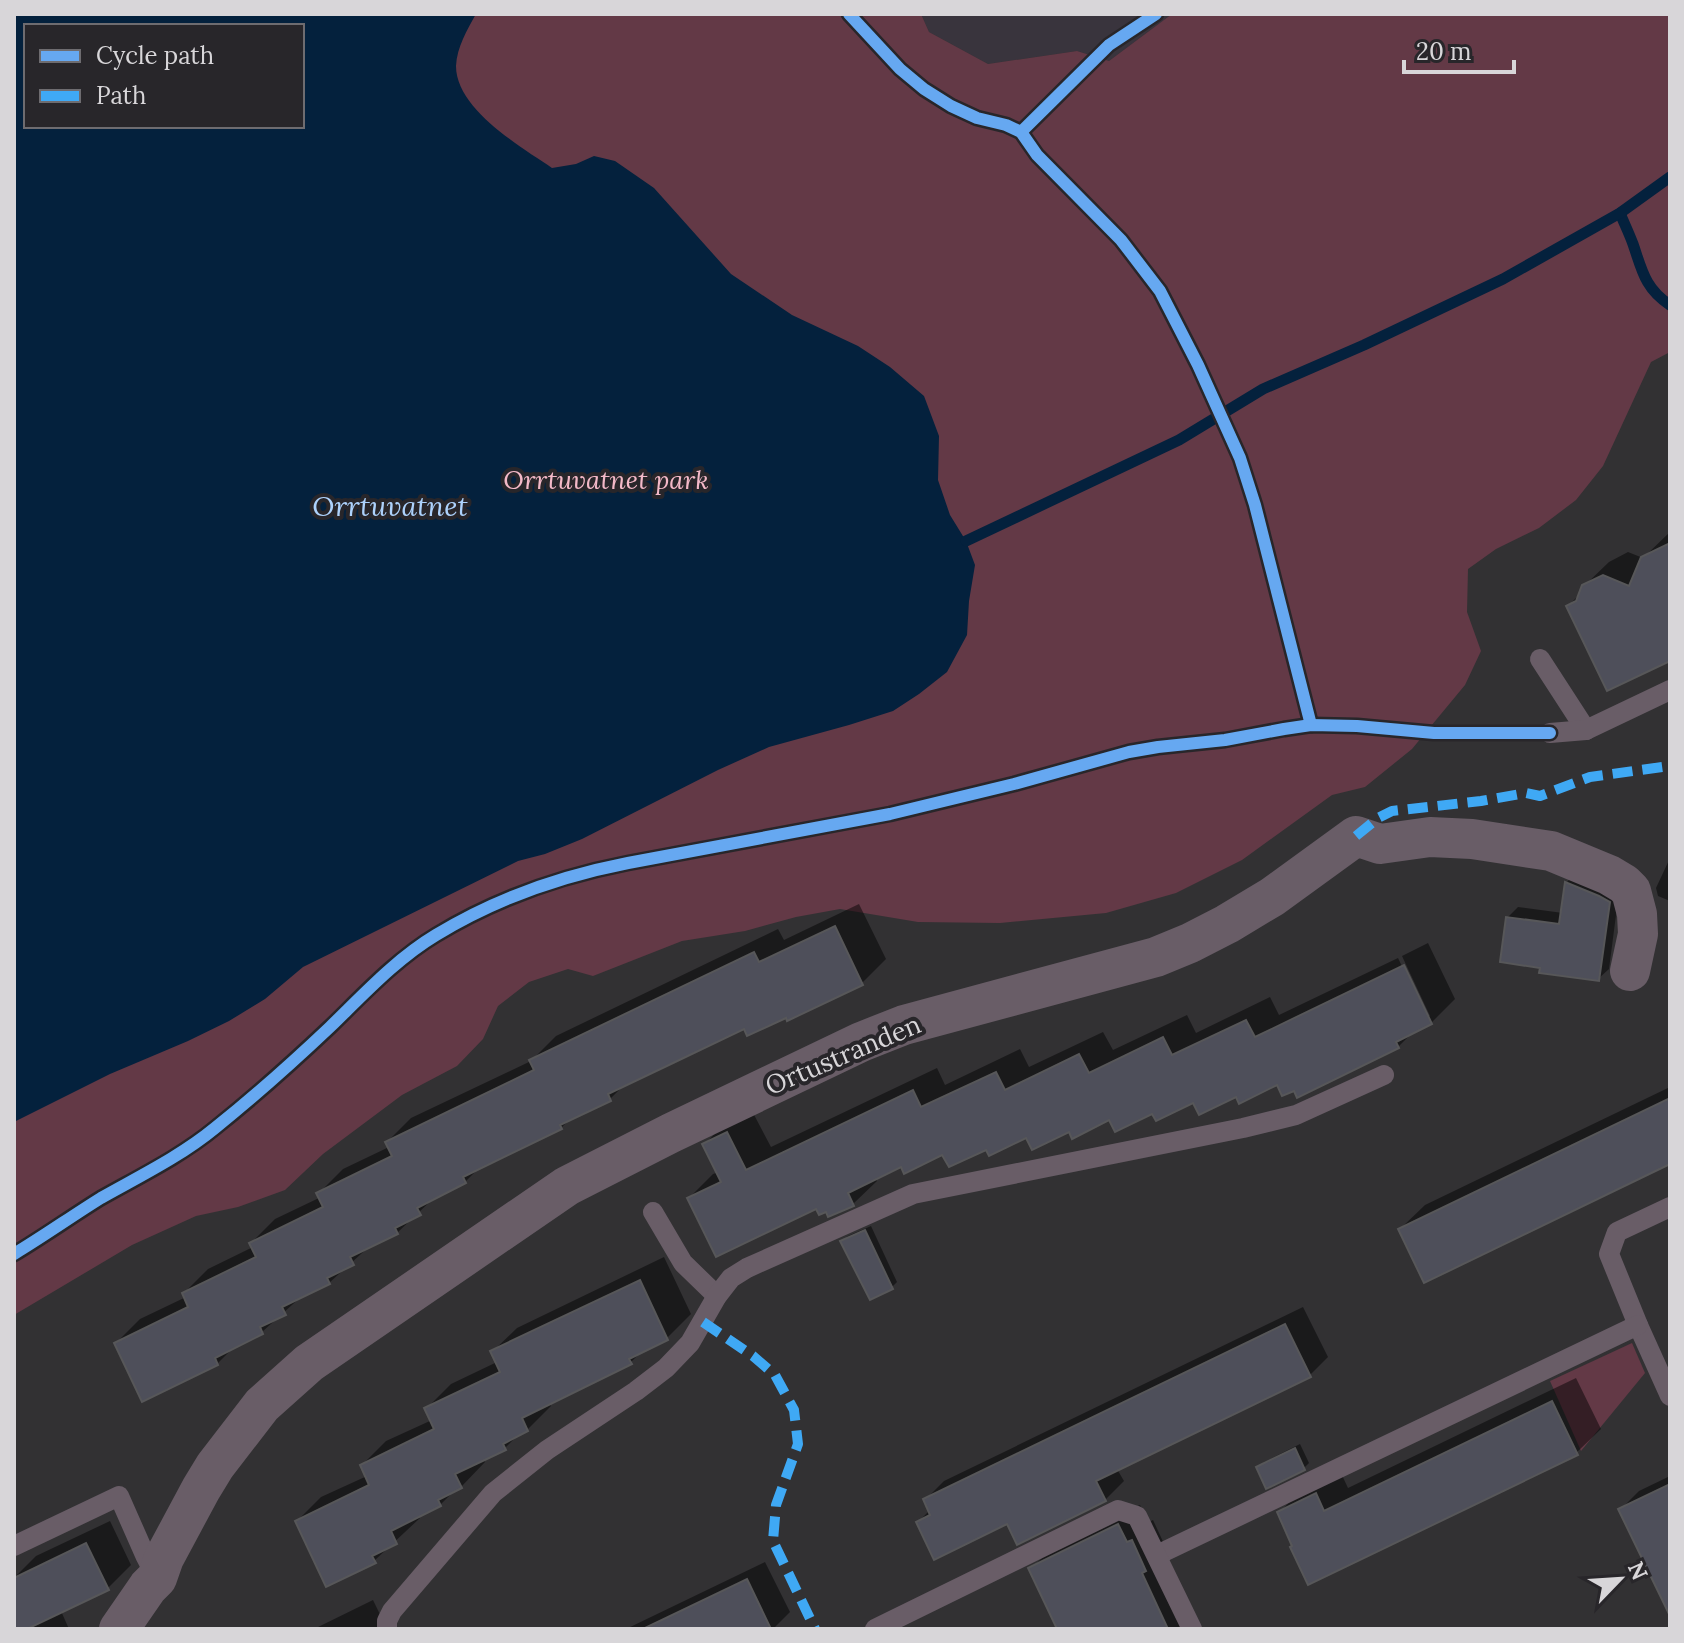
<svg xmlns="http://www.w3.org/2000/svg" width="1684" height="1643" font-family="Lora,serif">
  <rect width="100%" height="100%" fill="#323133"/>
  <path fill="#39343d" d="M921 14H1172L1109 61 1077 51 988 64 929 32Z"/>
  <g fill="#633946" fill-rule="evenodd">
    <path d="M14 14H921L929 32 988 64 1077 51 1109 61 1172 14H1670V352L1651 362 1603 466 1576 500 1539 528 1496 549 1468 569 1467 612 1481 651 1465 685 1412 749 1365 787 1332 795 1242 860 1176 893 1106 913 1000 923 918 922 840 909 796 917 745 931 682 941 593 976 568 969 529 982 498 1006 483 1039 457 1066 402 1095 323 1154 285 1190 238 1207 196 1216 132 1245 14 1315ZM26 26H302V126H26Z"/>
    <path d="M1632 1343 1645 1373 1581 1451 1550 1381Z"/>
  </g>
  <path fill="#04213d" fill-rule="evenodd" d="M14 14H476C467 30 457 47 456 66 456 109 521 147 552 168L576 164 594 156 615 161 654 188 731 274 792 315 858 346 890 367 924 396 939 436 938 480 950 515 966 541 975 565 969 601 967 635 947 672 919 694 893 711 849 725 769 747 718 770 582 839 545 854 518 861 303 967 265 999 229 1021 188 1041 110 1074 14 1122ZM26 26H302V126H26Z"/>
  <g fill="#0007">
    <path d="M1670 532V658L1568 606 1581 593 1584 586 1609 562 1628 552 1643 558Z"/>
    <path d="M1670 858V901L1658 896 1656 888Z"/>
    <path d="M1577 872 1619 892 1609 969 1598 979 1542 966 1507 918 1518 907 1563 913 1567 882Z"/>
    <path d="M859 904 886 959 862 983 788 1019 787 1015 745 1026 625 1084 610 1099 571 1118 561 1128 481 1166 465 1182 437 1195 397 1233 372 1244 329 1283 303 1295 262 1332 235 1346 217 1364 116 1343 140 1319 186 1297 184 1293 208 1269 253 1247 251 1243 275 1219 321 1197 319 1193 343 1169 389 1147 387 1142 411 1118 531 1061 556 1036 778 929 784 940Z"/>
    <path d="M1428 943 1455 999 1431 1023 1413 1032 1398 1047 1295 1088 1278 1082 1237 1094 1194 1101 1153 1111 1110 1118 1070 1129 1026 1135 987 1147 943 1153 902 1165 875 1178 877 1181 853 1204 826 1209 817 1206 689 1198 713 1174 719 1172 705 1144 728 1120 751 1109 771 1147 937 1068 945 1085 1020 1049 1029 1067 1103 1032 1113 1050 1187 1015 1196 1033 1270 997 1279 1015 1398 958 1426 1016H1430L1402 956Z"/>
    <path d="M1670 1087V1162L1400 1229 1425 1205Z"/>
    <path d="M871 1226 897 1282 892 1287 842 1241 848 1236Z"/>
    <path d="M664 1257 691 1314 667 1338 643 1350 631 1362 549 1402 551 1406 527 1430 520 1433 505 1448 483 1458 485 1462 461 1487 455 1490 440 1505 419 1515 420 1518 374 1561 297 1521 321 1497 367 1476 362 1465 386 1441 432 1420 427 1408 451 1384 497 1362 492 1352 517 1328Z"/>
    <path d="M1303 1307 1328 1357 1310 1375 1117 1469 1124 1481 1105 1500 1018 1542 1008 1521 918 1522 930 1510 926 1499 944 1481Z"/>
    <path d="M1576 1378 1601 1429 1576 1453 1294 1545 1279 1513 1303 1488 1340 1471 1348 1488Z"/>
    <path d="M1300 1444 1309 1463 1304 1468H1258L1264 1462Z"/>
    <path d="M1670 1476V1612L1620 1510 1639 1491Z"/>
    <path d="M1140 1505 1149 1522 1153 1520 1166 1548 1162 1552 1195 1629H1060L1031 1569 1052 1548Z"/>
    <path d="M110 1521 131 1565 107 1589 61 1611 69 1629H14V1578L36 1556Z"/>
    <path d="M765 1562 790 1612 773 1629H626Z"/>
    <path d="M373 1600 387 1629H315L316 1628Z"/>
  </g>
  <g fill="none" stroke-linecap="round" stroke-linejoin="round">
    <g stroke="#04213d" stroke-width="11">
      <path d="M1620 213C1624 223 1629 233 1633 244 1642 270 1645 289 1670 305"/>
      <path d="M966 541 1179 440 1263 389 1364 345 1503 279 1620 213 1670 177"/>
    </g>
  </g>
  <g fill="#4e4f5a" stroke="#575759" stroke-width="2">
    <path d="M1670 543V661L1607 691 1566 606 1576 601 1582 585 1603 575 1629 586 1641 557Z"/>
    <path d="M1565 882 1599 896 1610 902 1599 981 1539 973 1540 968 1500 962 1506 917 1559 924Z"/>
    <path d="M835 926 863 985 787 1021 786 1018 747 1036 744 1029 671 1064 608 1094 611 1101 560 1125 562 1129 463 1177 466 1183 417 1208 421 1215 395 1228 398 1234 350 1257 354 1265 327 1278 330 1284 282 1307 286 1315 260 1327 263 1334 215 1358 218 1365 142 1402 114 1343 188 1307 182 1293 256 1257 249 1243 323 1207 316 1193 392 1156 385 1142 534 1070 529 1060 754 952 759 962Z"/>
    <path d="M1404 965 1432 1024 1396 1042 1399 1048 1297 1098 1294 1091 1282 1096 1277 1085 1239 1104 1236 1097 1199 1115 1193 1103 1156 1121 1152 1114 1115 1132 1109 1120 1072 1139 1069 1132 1032 1150 1026 1138 989 1156 986 1150 949 1167 942 1155 904 1174 901 1167 848 1193 854 1206 828 1217 826 1212 819 1215 816 1209 716 1257 687 1198 721 1182 702 1144 727 1132 746 1170 913 1090 921 1107 996 1072 1005 1090 1079 1054 1089 1073 1163 1037 1172 1055 1246 1020 1255 1037Z"/>
    <path d="M1670 1098V1164L1424 1283 1398 1229Z"/>
    <path d="M865 1230 893 1289 870 1300 840 1241Z"/>
    <path d="M640 1280 668 1340 629 1359 632 1364 522 1418 528 1431 503 1444 506 1450 455 1474 462 1488 438 1500 441 1506 391 1531 397 1544 372 1556 376 1563 326 1587 295 1521 369 1485 360 1465 434 1429 424 1408 500 1372 490 1351Z"/>
    <path d="M1285 1324 1311 1377 1096 1481 1106 1501 1017 1545 1007 1524 934 1560 916 1522 930 1515 923 1499Z"/>
    <path d="M1552 1401 1578 1455 1308 1585 1290 1547 1292 1546 1277 1512 1316 1493 1324 1511Z"/>
    <path d="M1295 1448 1305 1470 1266 1489 1256 1467Z"/>
    <path d="M1670 1484V1616L1618 1509Z"/>
    <path d="M1118 1524 1127 1542 1132 1540 1146 1571 1142 1573 1168 1629H1057L1028 1568Z"/>
    <path d="M86 1543 109 1590 27 1629H14V1578Z"/>
    <path d="M747 1579 771 1629H643Z"/>
  </g>
  <g fill="none" stroke-linecap="round" stroke-linejoin="round">
    <g stroke="#695d67" stroke-width="20">
      <path d="M1540 659 1586 730"/>
      <path d="M1550 733 1586 730 1670 690"/>
      <path d="M1670 1207 1617 1232 1609 1254 1638 1325 1670 1396"/>
      <path d="M653 1212 683 1263 717 1296"/>
      <path d="M14 1546 119 1496 145 1555 157 1578"/>
      <path d="M1157 1555 1638 1325"/>
      <path d="M387 1629V1621L392 1611 493 1493 547 1450 636 1391 666 1368 690 1343 717 1296 731 1278 747 1268 913 1194 1243 1128 1296 1115 1384 1075"/>
      <path d="M875 1629 1118 1510 1137 1516 1192 1629"/>
    </g>
    <path stroke="#695d67" stroke-width="40" d="M119 1629 148 1587 157 1578 164 1558 201 1489 215 1466 262 1405 309 1363 567 1186 671 1133 861 1042 904 1025 1156 957 1190 943 1227 924 1272 897 1356 836 1380 844 1430 837 1472 839 1551 851 1609 875 1624 884 1631 891 1637 914 1638 934 1630 971"/>
    <g stroke="#3fa9f5" stroke-width="10" stroke-dasharray="20 10" stroke-linecap="butt">
      <path d="M1356 836 1378 818 1392 811 1481 801 1526 793 1540 796 1590 777 1670 766"/>
      <path d="M703 1322 753 1356 775 1375 794 1410 798 1444 776 1505 773 1541 815 1629"/>
    </g>
    <g stroke="#28262a" stroke-width="17">
      <g id="cycleway">
        <path d="M849 14 900 69 924 89 951 106 977 118 1006 125 1021 132 1037 155 1121 240 1160 291 1198 365 1240 458 1255 505 1311 725"/>
        <path d="M1021 132 1109 45 1156 14"/>
        <path d="M14 1254C44 1236 72 1216 101 1198 140 1176 181 1156 215 1128 255 1096 293 1062 330 1027 363 995 396 959 436 935 495 899 561 876 628 863L890 814 1014 784 1129 752 1158 747 1225 740 1284 729 1311 725 1357 726 1434 733H1550"/>
      </g>
    </g>
    <use href="#cycleway" stroke="#66a8f1" stroke-width="12"/>
  </g>
  <g text-anchor="middle" stroke-width="8" stroke-linejoin="round" paint-order="stroke">
    <g font-size="26" font-style="italic" fill="#f3b9c8" stroke="#28262a">
      <text x="606" y="489">Orrtuvatnet park</text>
    </g>
    <g font-size="26" fill="#d8d6d9" stroke="#28262a">
      <text transform="translate(843 1055) rotate(-23)" y="9">Ortustranden</text>
    </g>
    <g font-size="28" font-style="italic" fill="#add2fc" stroke="#28262a">
      <text x="390" y="516">Orrtuvatnet</text>
    </g>
  </g>
  <rect width="1684" height="1643" fill="none" stroke="#d8d6d9" stroke-width="32"/>
  <rect x="24" y="24" width="280" height="104" fill="#28262a" stroke="#6e6c70" stroke-width="2"/>
  <rect x="40" y="50" width="40" height="12" fill="#66a8f1" stroke="#6e6c70" stroke-width="2"/>
  <text x="96" y="64" font-size="24" fill="#d8d6d9">Cycle path</text>
  <rect x="40" y="90" width="40" height="12" fill="#3fa9f5" stroke="#6e6c70" stroke-width="2"/>
  <text x="96" y="104" font-size="24" fill="#d8d6d9">Path</text>
  <g transform="translate(1620 1579) rotate(65)" stroke="#28262a" stroke-width="6" paint-order="stroke">
  <path d="M0-6L14 30L0 20L-14 30Z" fill="#d8d6d9"/>
  <text y="-12" font-size="22" font-weight="bold" text-anchor="middle" fill="#d8d6d9">N</text>
  </g>
  <path d="M1404 60v12h110v-12" fill="none" stroke="#d8d6d9" stroke-width="4"/>
  <text x="1416" y="60" font-size="24" fill="#d8d6d9" stroke="#28262a" stroke-width="6" paint-order="stroke">20 m</text>
</svg>
